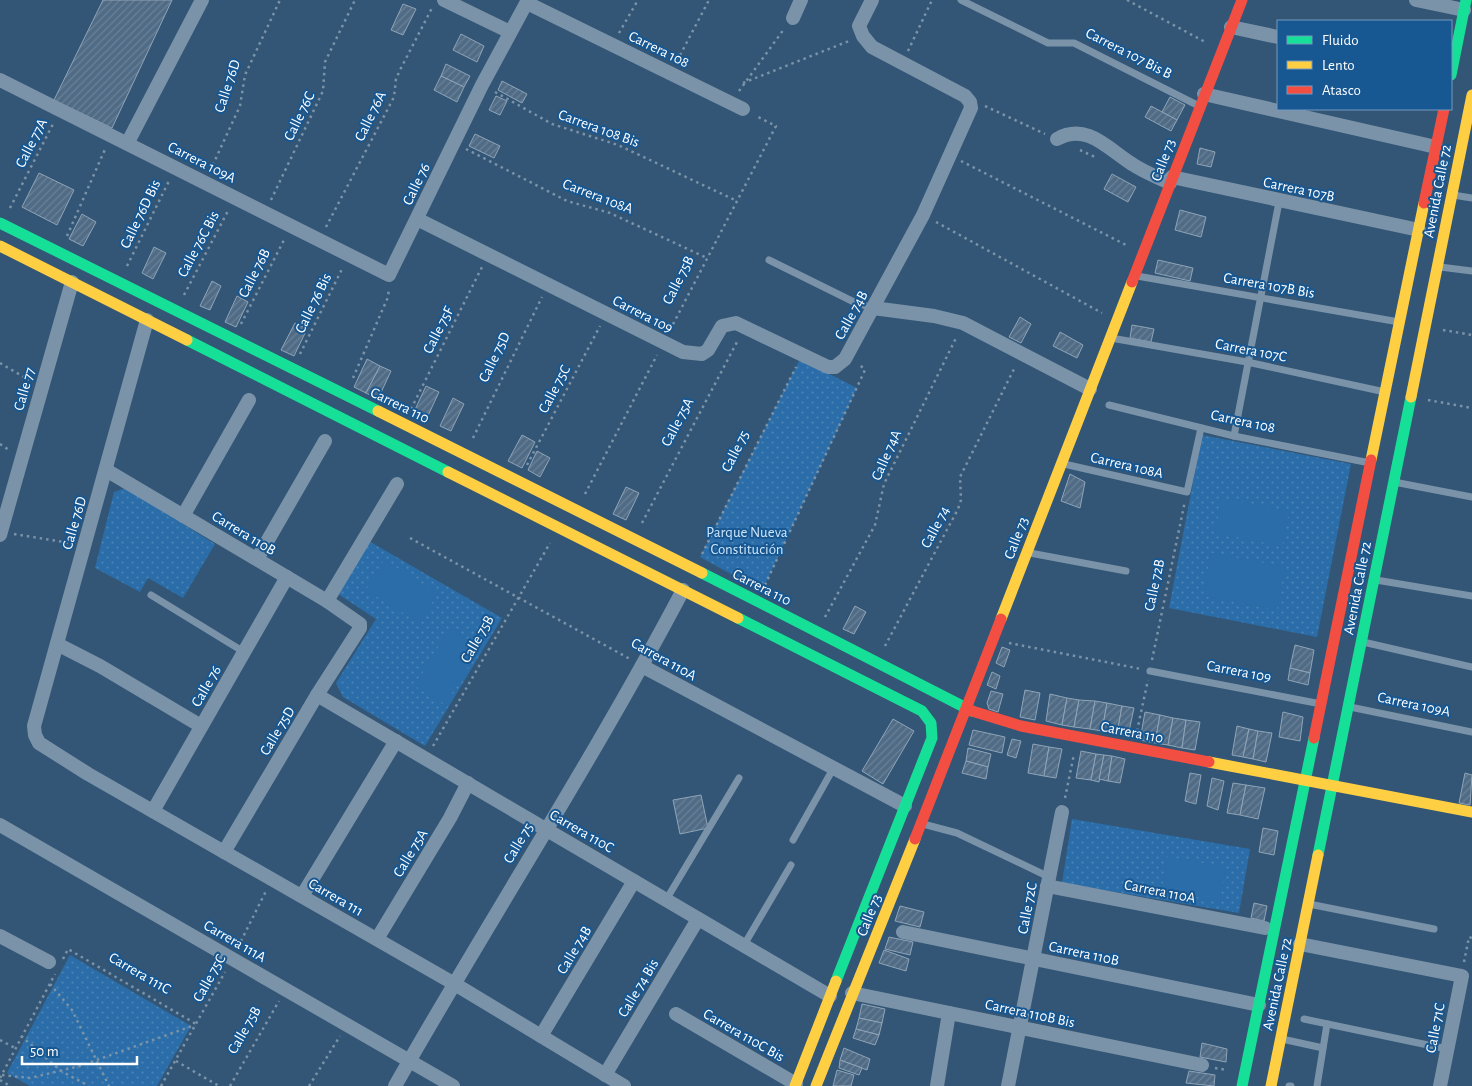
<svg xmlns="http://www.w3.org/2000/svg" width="1472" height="1086" font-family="'Alegreya Sans',sans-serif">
  <defs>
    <pattern id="park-dots" width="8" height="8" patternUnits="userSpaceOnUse" patternTransform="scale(1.25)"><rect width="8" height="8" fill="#2a6da8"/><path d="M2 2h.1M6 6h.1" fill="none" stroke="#4a83b5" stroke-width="1.8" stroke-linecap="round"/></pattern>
    <pattern id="building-hatch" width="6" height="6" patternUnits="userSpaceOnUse" patternTransform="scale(1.25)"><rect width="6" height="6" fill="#506b85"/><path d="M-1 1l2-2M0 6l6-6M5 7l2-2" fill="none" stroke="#6a8197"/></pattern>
  </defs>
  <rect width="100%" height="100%" fill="#335676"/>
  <g fill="url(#park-dots)">
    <path d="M800 359 857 388 762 591 700 557Z"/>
    <path d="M1202 435 1351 464 1317 637 1169 608Z"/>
    <path d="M126 488 215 544 183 598 148 578 140 592 95 568 114 492Z"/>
    <path d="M367 540 502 618 425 746 343 697 336 683 376 619 335 592Z"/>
    <path d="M1072 819 1250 849 1239 913 1062 883Z"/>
    <path d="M70 955 191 1026 157 1086H30L7 1073Z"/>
  </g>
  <g fill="#2a6da8">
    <path d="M1222 498 1289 511 1282 546 1215 533Z"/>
    <path d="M1211 553 1285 567 1277 610 1203 596Z"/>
    <path d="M384 560 438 593 420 623 366 590Z"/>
    <path d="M449 629 480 647 445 704 415 686Z"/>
    <path d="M1167 857 1226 867 1220 901 1162 891Z"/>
  </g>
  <g fill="url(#building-hatch)" stroke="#8fa4b7">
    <path d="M103 0H172L112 128 54 100Z"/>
    <path d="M403 4 416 9 403 35 391 30Z"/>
    <path d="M461 34 484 46 477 62 453 50Z"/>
    <path d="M446 64 470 76 464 87 441 76Z"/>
    <path d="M441 76 464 87 457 102 434 90Z"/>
    <path d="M502 81 527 94 522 103 498 90Z"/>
    <path d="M496 96 507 101 500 115 489 110Z"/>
    <path d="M1170 97 1185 105 1177 120 1162 112Z"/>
    <path d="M1151 106 1177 120 1171 131 1145 117Z"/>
    <path d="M475 134 500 146 494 158 469 146Z"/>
    <path d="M1200 148 1215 152 1211 167 1197 164Z"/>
    <path d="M39 173 74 190 57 225 22 207Z"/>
    <path d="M1112 174 1136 187 1128 202 1104 189Z"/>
    <path d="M1180 210 1206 217 1201 237 1175 230Z"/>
    <path d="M82 214 96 222 83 246 69 239Z"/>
    <path d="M154 247 166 253 153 279 142 273Z"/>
    <path d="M1158 260 1193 268 1190 281 1155 273Z"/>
    <path d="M212 281 221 286 210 310 200 306Z"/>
    <path d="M237 296 248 302 236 327 225 322Z"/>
    <path d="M1020 317 1031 324 1021 343 1009 337Z"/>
    <path d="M295 323 307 329 294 356 281 350Z"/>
    <path d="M1132 325 1154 329 1151 342 1130 338Z"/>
    <path d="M1060 332 1083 345 1077 358 1053 346Z"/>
    <path d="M367 359 380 366 366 393 354 387Z"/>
    <path d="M380 366 391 371 378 399 366 393Z"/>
    <path d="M426 386 439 392 426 420 413 414Z"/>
    <path d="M453 398 464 404 451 431 440 426Z"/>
    <path d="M522 435 535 442 522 468 508 461Z"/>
    <path d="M537 451 550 458 540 477 528 470Z"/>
    <path d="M1070 474 1085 482 1080 508 1061 501Z"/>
    <path d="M626 487 639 493 626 520 613 514Z"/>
    <path d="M855 606 866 612 854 634 843 629Z"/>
    <path d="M1295 645 1314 650 1310 673 1290 668Z"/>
    <path d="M1002 647 1010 650 1004 667 996 663Z"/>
    <path d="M1290 668 1310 673 1308 685 1288 680Z"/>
    <path d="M992 672 1000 676 996 689 987 685Z"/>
    <path d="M1025 690 1040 693 1035 720 1020 717Z"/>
    <path d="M991 691 1003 694 998 712 989 709 987 703Z"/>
    <path d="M1050 694 1067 698 1062 725 1046 721Z"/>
    <path d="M1067 698 1079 700 1074 727 1062 725Z"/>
    <path d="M1079 700 1095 701 1090 729 1074 727Z"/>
    <path d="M1095 701 1107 703 1102 731 1090 729Z"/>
    <path d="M1107 703 1122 706 1117 734 1102 731Z"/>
    <path d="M1122 706 1134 708 1128 736 1117 734Z"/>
    <path d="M1145 712 1160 715 1155 743 1140 740Z"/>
    <path d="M1283 712 1303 717 1300 741 1279 737Z"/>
    <path d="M1160 715 1173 718 1168 745 1155 743Z"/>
    <path d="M1173 718 1186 720 1182 748 1168 745Z"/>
    <path d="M893 719 914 731 883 784 862 771Z"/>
    <path d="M1186 720 1200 722 1195 750 1182 748Z"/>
    <path d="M1237 726 1249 729 1243 757 1232 755Z"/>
    <path d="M1249 729 1258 731 1253 759 1243 757Z"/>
    <path d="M973 730 1005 737 1002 753 969 745Z"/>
    <path d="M1258 731 1272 733 1266 762 1253 759Z"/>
    <path d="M1012 739 1021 741 1016 758 1007 755Z"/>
    <path d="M1033 744 1049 747 1044 776 1028 773Z"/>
    <path d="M1049 747 1062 749 1056 778 1044 776Z"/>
    <path d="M968 748 991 754 988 767 966 761Z"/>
    <path d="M1081 751 1096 754 1091 780 1076 778Z"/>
    <path d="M1096 754 1104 755 1099 782 1091 780Z"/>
    <path d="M1104 755 1112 756 1108 781 1099 779Z"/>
    <path d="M1112 756 1125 759 1120 783 1108 781Z"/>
    <path d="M966 761 988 767 986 779 962 773Z"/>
    <path d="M1190 773 1201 775 1196 804 1185 801Z"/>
    <path d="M1465 773 1472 775 1470 805 1459 803Z"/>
    <path d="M1212 778 1224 781 1218 810 1207 806Z"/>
    <path d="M1233 783 1246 785 1240 815 1227 813Z"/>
    <path d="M1246 785 1265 788 1258 819 1240 815Z"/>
    <path d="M701 795 708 828 680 834 673 800Z"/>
    <path d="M1263 828 1278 831 1274 855 1259 852Z"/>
    <path d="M1254 903 1267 906 1264 921 1251 918Z"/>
    <path d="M900 906 924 912 920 927 895 921Z"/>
    <path d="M889 937 913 942 910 955 885 949Z"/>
    <path d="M884 950 909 959 906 971 879 963Z"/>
    <path d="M862 1004 885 1009 882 1023 859 1018Z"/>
    <path d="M859 1018 882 1023 879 1035 856 1029Z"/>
    <path d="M856 1029 879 1035 875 1045 853 1038Z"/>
    <path d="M1202 1043 1227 1049 1226 1062 1200 1057Z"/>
    <path d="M844 1048 870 1059 867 1070 840 1060Z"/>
    <path d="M840 1060 862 1068 859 1075 839 1068Z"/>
    <path d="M837 1070 854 1075 851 1086H833Z"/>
    <path d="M1189 1071 1215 1075 1214 1086 1186 1083Z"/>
  </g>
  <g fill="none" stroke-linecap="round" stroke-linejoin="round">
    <g stroke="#7b93a9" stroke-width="2.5" stroke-dasharray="2.5 4" stroke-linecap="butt">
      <path d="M1127 0 1207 43"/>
      <path d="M619 33 638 0"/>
      <path d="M908 51 932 0"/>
      <path d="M677 61 709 0"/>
      <path d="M743 83 849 41"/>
      <path d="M739 91 784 29"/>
      <path d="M495 92 552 124 618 145 737 201"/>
      <path d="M985 106 1045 134"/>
      <path d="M466 149 567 201 610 213 707 258"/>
      <path d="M1080 150 1095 157"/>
      <path d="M961 161 1128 246"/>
      <path d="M210 171 240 106 245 75 280 0"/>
      <path d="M271 200 323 91 325 62 355 0"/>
      <path d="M10 208 54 122"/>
      <path d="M936 222 1102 313"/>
      <path d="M326 227 394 97 396 79 400 70 432 8"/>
      <path d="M67 236 106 147"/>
      <path d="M127 266 169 181"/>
      <path d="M184 295 229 209"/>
      <path d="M241 324 285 238"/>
      <path d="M670 330 776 126 756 116"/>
      <path d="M1443 330 1472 335"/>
      <path d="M300 354 343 267"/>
      <path d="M0 363 29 380"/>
      <path d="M353 378 388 297 389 289"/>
      <path d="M1428 400 1472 408"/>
      <path d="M411 409 482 267"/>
      <path d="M473 438 542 297"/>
      <path d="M0 444 9 450"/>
      <path d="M527 465 600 326"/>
      <path d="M585 494 657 355"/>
      <path d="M642 523 738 340"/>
      <path d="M14 534 70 543"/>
      <path d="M410 538 630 659"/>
      <path d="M702 554 796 367"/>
      <path d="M765 585 865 370 859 364"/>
      <path d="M825 617 875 525 884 484 957 336"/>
      <path d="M1009 643 1141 669"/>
      <path d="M885 646 958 509 961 500 960 477 1015 367"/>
      <path d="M1152 660 1185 501"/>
      <path d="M1137 731 1148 680"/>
      <path d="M433 746 550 543"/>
      <path d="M1065 798 1074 754"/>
      <path d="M238 947 266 891"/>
      <path d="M63 959 68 949 196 1024"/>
      <path d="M1464 962 1469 937 1472 938"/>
      <path d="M50 984 72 1010 109 1086"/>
      <path d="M21 1036 61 1071 89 1086"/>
      <path d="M0 1040 15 1048"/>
      <path d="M176 1061 219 1086"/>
      <path d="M1215 1068 1227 1070"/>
      <path d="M2 1075 30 1078 80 1066 195 1025"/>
      <path d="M0 1078 55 974"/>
      <path d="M0 1080 10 1086"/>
      <path d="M161 1086 225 972"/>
      <path d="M230 1086 279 1001"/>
      <path d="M309 1086 340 1036"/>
    </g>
    <g stroke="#7b93a9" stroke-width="7">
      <path d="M961 0 1048 43H1074L1199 106"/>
      <path d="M1453 195 1472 198"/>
      <path d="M769 260 856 303 873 308"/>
      <path d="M1440 267 1472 271"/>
      <path d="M1137 276 1399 322"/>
      <path d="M1111 338 1247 362 1385 392"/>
      <path d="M1109 405 1234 436 1370 463"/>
      <path d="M1234 436 1279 202"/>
      <path d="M1064 464 1187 492 1201 428"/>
      <path d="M1394 482 1472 497"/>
      <path d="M1030 553 1126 571"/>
      <path d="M1376 580 1472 596"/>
      <path d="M151 595 244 652"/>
      <path d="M1363 642 1472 667"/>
      <path d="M1150 671 1321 704"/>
      <path d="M1350 707 1472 732"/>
      <path d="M923 824 957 833 1049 877"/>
      <path d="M793 840 833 769"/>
      <path d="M666 900 739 778"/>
      <path d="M1309 904 1434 929"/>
      <path d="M744 945 791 865"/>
      <path d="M1304 1019 1447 1049"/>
      <path d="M1282 1039 1323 1048"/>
      <path d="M1289 1086H1291"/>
      <path d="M1317 1086 1327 1024"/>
    </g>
    <g stroke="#7b93a9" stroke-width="14">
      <path d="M444 0 510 32"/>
      <path d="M1416 0 1464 10"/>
      <path d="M527 3 743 109"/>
      <path d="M793 18 801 0"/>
      <path d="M1231 27 1278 37"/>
      <path d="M0 80 389 275 482 85 528 0"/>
      <path d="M1204 94 1436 147"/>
      <path d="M1057 139C1087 122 1108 149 1132 164 1144 172 1157 177 1170 183"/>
      <path d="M128 142 202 0"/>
      <path d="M1172 177 1419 230"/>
      <path d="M417 219 683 352 702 354 708 350 722 326 736 323 828 367H835L845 359 923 215 971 108 970 102 965 96 872 47 863 36 859 26 872 0"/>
      <path d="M873 308 934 316 963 323 1090 389"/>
      <path d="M147 320 34 726 35 735 39 743 88 774 453 983 624 1086"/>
      <path d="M106 470 327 601 360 624V628L317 695 224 852"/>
      <path d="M183 516 249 400"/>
      <path d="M0 535 72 282"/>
      <path d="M257 559 325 441"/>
      <path d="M327 601 397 484"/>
      <path d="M57 644 100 666 201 726"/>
      <path d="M642 666 905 806"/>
      <path d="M317 695 830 996"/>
      <path d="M153 811 287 577"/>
      <path d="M0 825 453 1086"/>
      <path d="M1047 886 1265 928"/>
      <path d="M302 896 396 741"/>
      <path d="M903 932 1259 1005"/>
      <path d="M0 936 49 962"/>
      <path d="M377 939 450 818 468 783"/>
      <path d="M1300 944 1462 976 1440 1086"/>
      <path d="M852 993 1202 1065"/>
      <path d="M676 1014 796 1084"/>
      <path d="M541 1036 634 881"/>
      <path d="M605 1075 698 919"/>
      <path d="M395 1086C489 920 594 759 683 590"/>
      <path d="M937 1086 949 1013"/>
      <path d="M1008 1086 1062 812"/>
    </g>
    <g stroke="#16e098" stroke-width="11">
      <path d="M1451 75 1466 0"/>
      <path d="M0 223 378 411"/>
      <path d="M187 340 448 472"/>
      <path d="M702 573 972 711"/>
      <path d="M738 618 922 711 931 723 932 738 836 981"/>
      <path d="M1318 855 1411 397"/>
      <path d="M1242 1086 1314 738"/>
    </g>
    <g stroke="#ffcf43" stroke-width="11">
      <path d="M0 246 187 340"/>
      <path d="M1411 397 1472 95"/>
      <path d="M378 411 702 573"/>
      <path d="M1371 460 1424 203"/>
      <path d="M448 472 738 618"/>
      <path d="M1001 619 1132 282"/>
      <path d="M1209 762 1472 812"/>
      <path d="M795 1086 836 981"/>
      <path d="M816 1086 915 839"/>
      <path d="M1271 1086 1318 855"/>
    </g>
    <g stroke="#f24e42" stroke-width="11">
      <path d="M1424 203 1444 109"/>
      <path d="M1132 282 1242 0"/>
      <path d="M972 711 1021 726 1209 762"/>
      <path d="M1314 738 1371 460"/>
      <path d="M915 839 1001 619"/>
    </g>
  </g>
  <g text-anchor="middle" stroke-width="4" stroke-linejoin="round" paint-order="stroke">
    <g font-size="15" fill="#fff" stroke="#175792">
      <text transform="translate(659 49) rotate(26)" y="5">Carrera 108</text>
      <text transform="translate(1129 53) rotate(27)" y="5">Carrera 107 Bis B</text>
      <text transform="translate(227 86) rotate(-72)" y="5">Calle 76D</text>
      <text transform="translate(299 116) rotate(-64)" y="5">Calle 76C</text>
      <text transform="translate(370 116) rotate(-64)" y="5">Calle 76A</text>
      <text transform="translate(599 128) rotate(20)" y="5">Carrera 108 Bis</text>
      <text transform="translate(31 143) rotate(-63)" y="5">Calle 77A</text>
      <text transform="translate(1163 160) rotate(-69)" y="5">Calle 73</text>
      <text transform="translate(202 162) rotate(27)" y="5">Carrera 109A</text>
      <text transform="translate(416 184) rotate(-64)" y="5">Calle 76</text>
      <text transform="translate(1299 189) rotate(12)" y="5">Carrera 107B</text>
      <text transform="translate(1437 191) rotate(-79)" y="5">Avenida Calle 72</text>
      <text transform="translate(598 196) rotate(21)" y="5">Carrera 108A</text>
      <text transform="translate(140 214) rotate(-64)" y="5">Calle 76D Bis</text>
      <text transform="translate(198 244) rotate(-62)" y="5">Calle 76C Bis</text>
      <text transform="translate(254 273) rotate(-63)" y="5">Calle 76B</text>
      <text transform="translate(678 280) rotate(-63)" y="5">Calle 75B</text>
      <text transform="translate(1269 285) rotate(10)" y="5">Carrera 107B Bis</text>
      <text transform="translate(313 303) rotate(-64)" y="5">Calle 76 Bis</text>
      <text transform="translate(643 314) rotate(27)" y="5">Carrera 109</text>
      <text transform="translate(851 315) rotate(-61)" y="5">Calle 74B</text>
      <text transform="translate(438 330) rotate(-63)" y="5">Calle 75F</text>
      <text transform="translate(1251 350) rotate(11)" y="5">Carrera 107C</text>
      <text transform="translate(494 357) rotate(-64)" y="5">Calle 75D</text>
      <text transform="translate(24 389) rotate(-74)" y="5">Calle 77</text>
      <text transform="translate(554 389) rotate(-62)" y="5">Calle 75C</text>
      <text transform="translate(400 405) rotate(26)" y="5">Carrera 110</text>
      <text transform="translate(1243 421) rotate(12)" y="5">Carrera 108</text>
      <text transform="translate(677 422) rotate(-62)" y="5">Calle 75A</text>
      <text transform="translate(735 451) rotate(-63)" y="5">Calle 75</text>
      <text transform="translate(886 455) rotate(-66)" y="5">Calle 74A</text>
      <text transform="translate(1127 465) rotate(13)" y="5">Carrera 108A</text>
      <text transform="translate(74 523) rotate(-74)" y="5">Calle 76D</text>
      <text transform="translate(935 527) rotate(-62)" y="5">Calle 74</text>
      <text transform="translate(244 533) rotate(31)" y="5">Carrera 110B</text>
      <text transform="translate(1016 538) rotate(-69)" y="5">Calle 73</text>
      <text transform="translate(1154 585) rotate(-78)" y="5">Calle 72B</text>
      <text transform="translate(762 587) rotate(27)" y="5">Carrera 110</text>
      <text transform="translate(1357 588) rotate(-79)" y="5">Avenida Calle 72</text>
      <text transform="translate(477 639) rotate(-60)" y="5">Calle 75B</text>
      <text transform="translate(664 659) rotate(29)" y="5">Carrera 110A</text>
      <text transform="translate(1239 671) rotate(11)" y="5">Carrera 109</text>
      <text transform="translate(206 686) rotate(-60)" y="5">Calle 76</text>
      <text transform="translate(1414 704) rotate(12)" y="5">Carrera 109A</text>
      <text transform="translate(277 731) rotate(-59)" y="5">Calle 75D</text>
      <text transform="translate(1132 732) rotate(11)" y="5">Carrera 110</text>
      <text transform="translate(582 831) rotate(30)" y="5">Carrera 110C</text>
      <text transform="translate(518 843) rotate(-59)" y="5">Calle 75</text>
      <text transform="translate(410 853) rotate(-59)" y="5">Calle 75A</text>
      <text transform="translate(1160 891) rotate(11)" y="5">Carrera 110A</text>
      <text transform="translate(336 897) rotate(30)" y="5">Carrera 111</text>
      <text transform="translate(1027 908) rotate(-79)" y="5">Calle 72C</text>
      <text transform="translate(869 915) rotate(-68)" y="5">Calle 73</text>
      <text transform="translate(235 941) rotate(30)" y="5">Carrera 111A</text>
      <text transform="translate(574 950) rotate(-59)" y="5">Calle 74B</text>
      <text transform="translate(1084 953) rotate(12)" y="5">Carrera 110B</text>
      <text transform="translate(140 973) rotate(30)" y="5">Carrera 111C</text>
      <text transform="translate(209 978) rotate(-61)" y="5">Calle 75C</text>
      <text transform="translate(1277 984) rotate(-78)" y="5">Avenida Calle 72</text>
      <text transform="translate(638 988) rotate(-59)" y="5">Calle 74 Bis</text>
      <text transform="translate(1030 1013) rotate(12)" y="5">Carrera 110B Bis</text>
      <text transform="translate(1435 1028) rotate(-79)" y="5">Calle 71C</text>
      <text transform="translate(244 1030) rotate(-60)" y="5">Calle 75B</text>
      <text transform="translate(744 1035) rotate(30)" y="5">Carrera 110C Bis</text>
    </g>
    <g font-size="15" fill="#cce5fb" stroke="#175792">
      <text x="747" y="537">Parque Nueva<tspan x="747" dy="17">Constitución</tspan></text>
    </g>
  </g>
  <rect x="1277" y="20" width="175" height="90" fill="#175792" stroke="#749abe"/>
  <rect x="1287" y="36" width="25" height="8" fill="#16e098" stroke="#749abe"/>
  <text x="1322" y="45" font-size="15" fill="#ffffff">Fluido</text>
  <rect x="1287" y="61" width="25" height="8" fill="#ffcf43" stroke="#749abe"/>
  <text x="1322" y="70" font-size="15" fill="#ffffff">Lento</text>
  <rect x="1287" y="86" width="25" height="8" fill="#f24e42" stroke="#749abe"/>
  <text x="1322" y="95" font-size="15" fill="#ffffff">Atasco</text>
  <path d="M22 1056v8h115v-8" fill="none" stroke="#ffffff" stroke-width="2.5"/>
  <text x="30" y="1056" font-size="15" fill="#ffffff" stroke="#175792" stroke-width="4" paint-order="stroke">50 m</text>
</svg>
